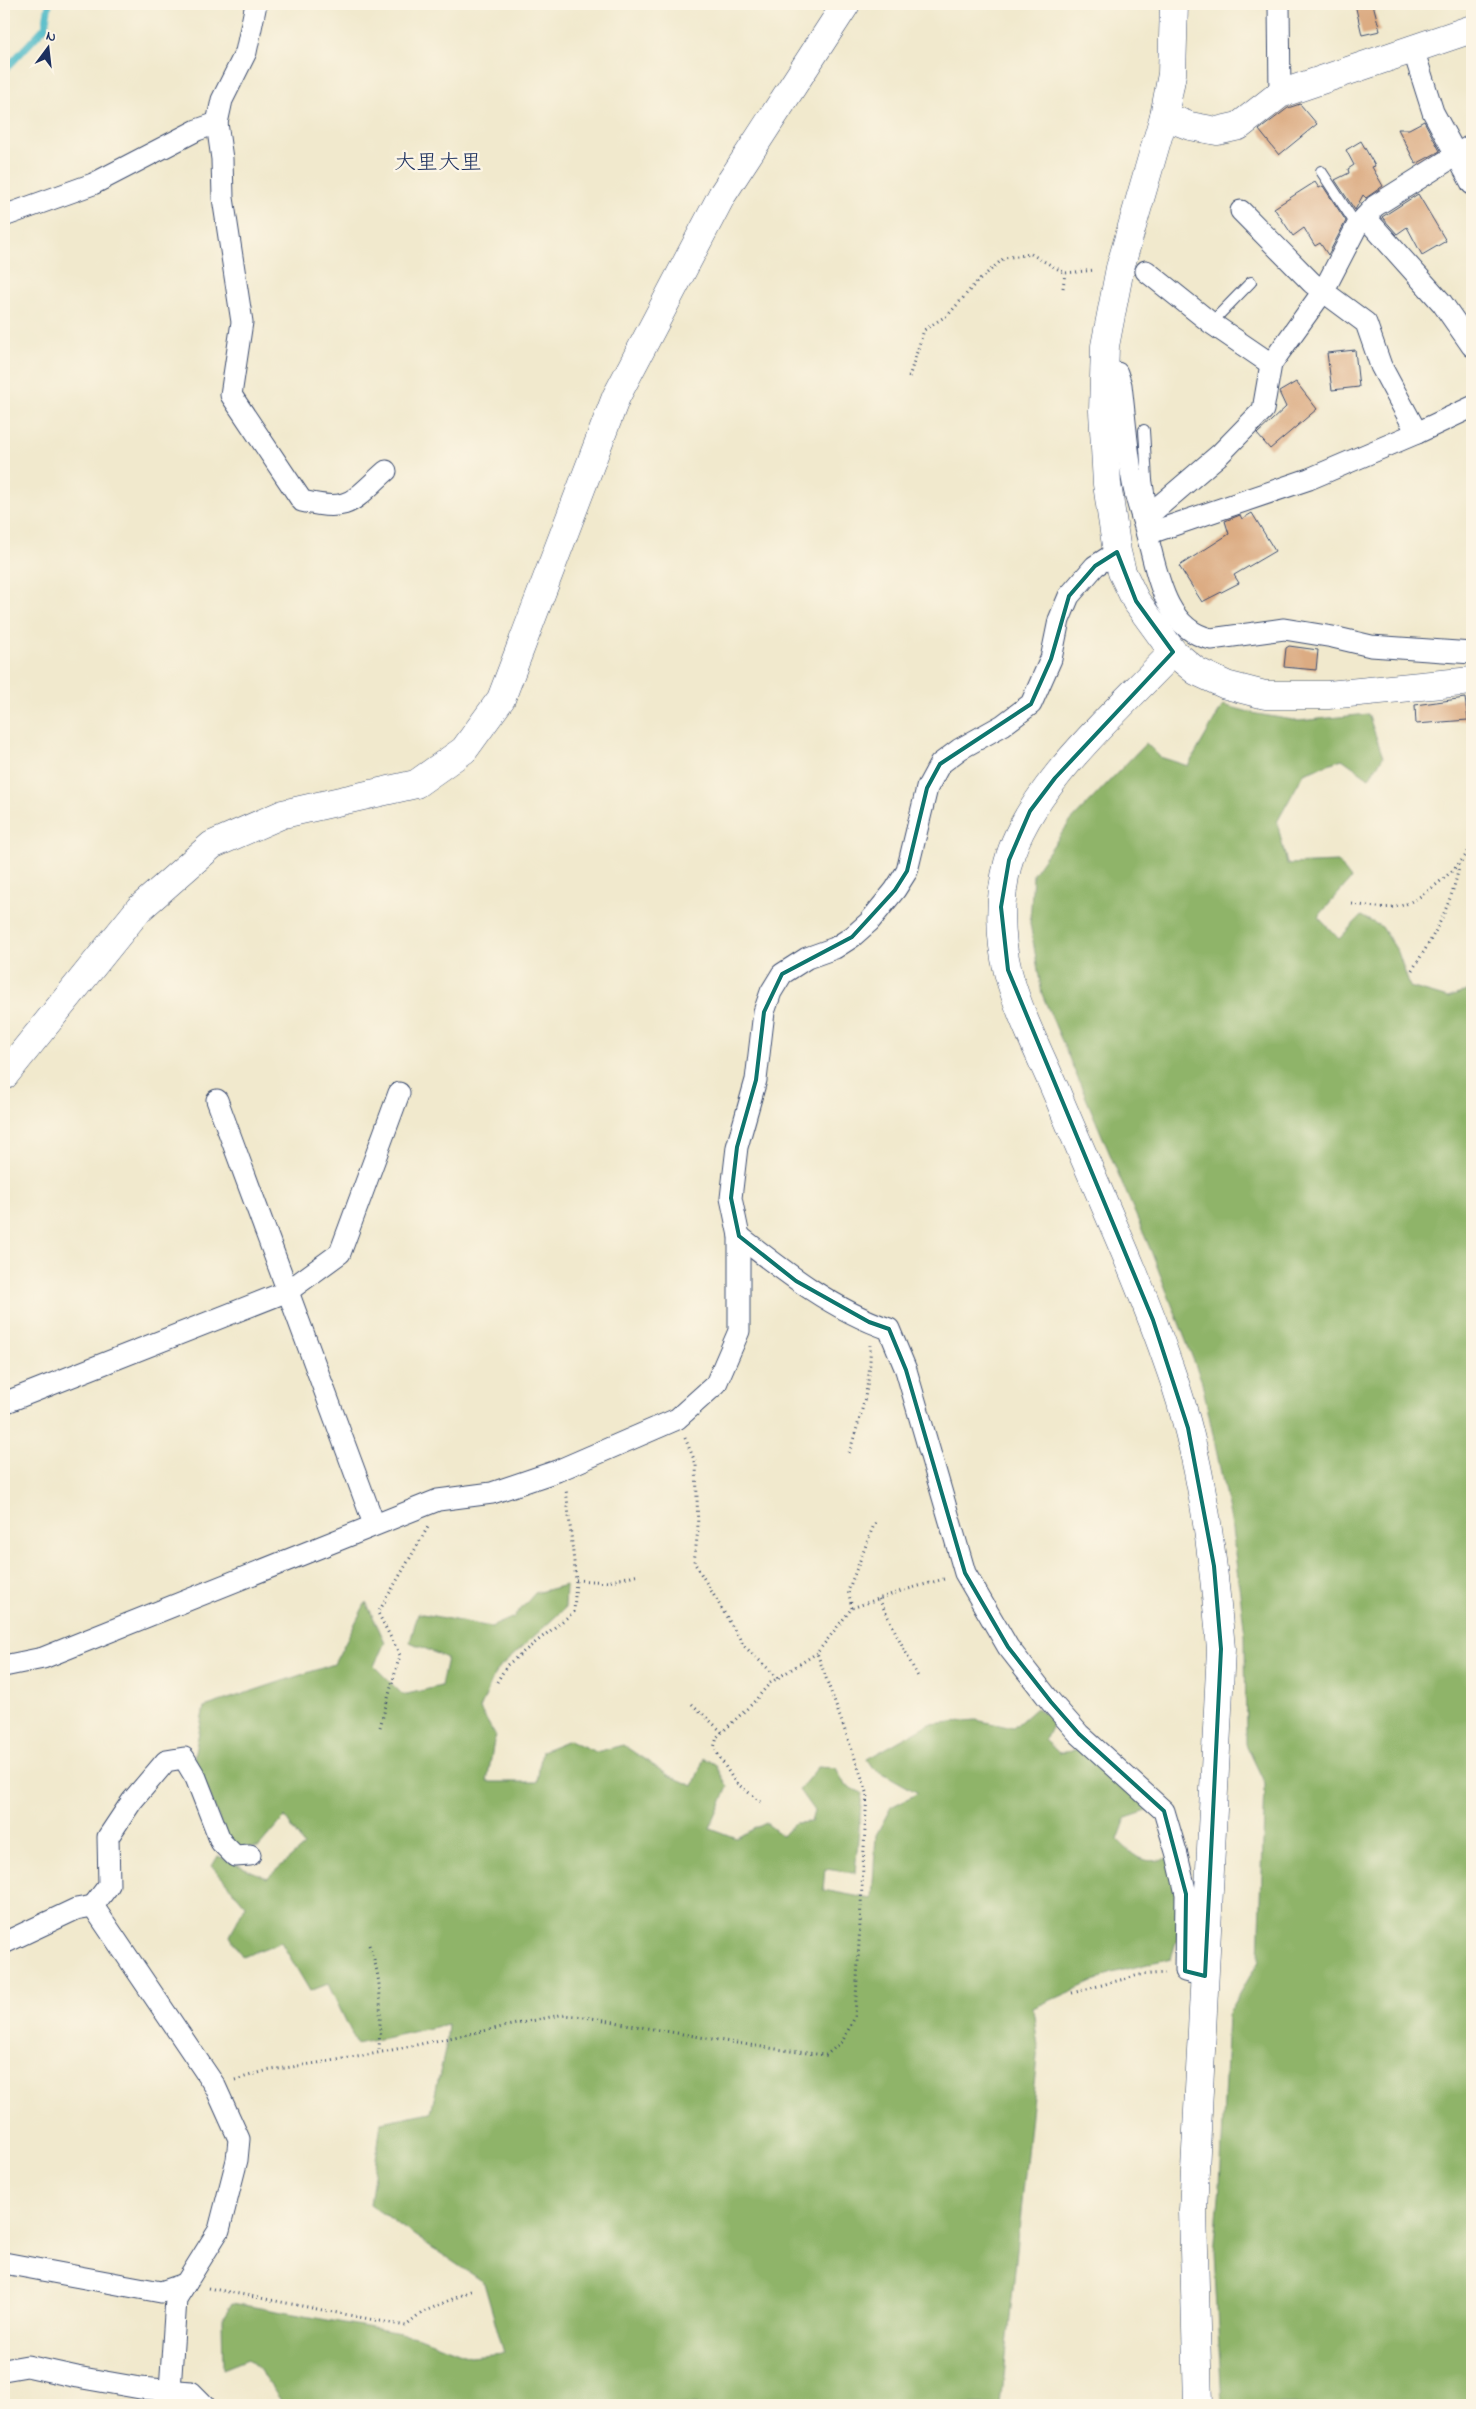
<svg xmlns="http://www.w3.org/2000/svg" width="1476" height="2409" font-family="'Indie Flower','Klee One',sans-serif">
  <rect width="100%" height="100%" fill="#fcf5e5"/>
  <filter id="ink" filterUnits="userSpaceOnUse"><feTurbulence type="fractalNoise" baseFrequency=".02" numOctaves="2"/><feDisplacementMap in="SourceGraphic" scale="10" xChannelSelector="R" yChannelSelector="G"/><feConvolveMatrix kernelMatrix="1 2 1 2 8 2 1 2 1" color-interpolation-filters="sRGB"/></filter>
  <filter id="wash" filterUnits="userSpaceOnUse"><feTurbulence type="fractalNoise" baseFrequency=".0096" numOctaves="4" result="noise"/><feDisplacementMap in="SourceGraphic" scale="20" xChannelSelector="R" yChannelSelector="G"/><feGaussianBlur stdDeviation="1.12" result="paint"/><feColorMatrix in="noise" values="0 0 0 0 0 0 0 0 0 0 0 0 0 0 0 0 0 1.4 0 .05"/><feComposite in="paint" operator="in"/></filter>
  <g filter="url(#wash)">
    <rect width="100%" height="100%" fill="#f1e9cd"/>
    <g fill="#8fb469" stroke="#557264">
      <path d="M1223 705 1257 714 1299 721 1368 714 1383 757 1369 778 1342 759 1304 773 1277 822 1287 864 1338 862 1351 879 1318 917 1339 939 1361 916 1382 927 1398 952 1410 987 1448 998 1472 989V2405H1222L1214 2252 1220 2185 1228 2015 1259 1960 1265 1784 1246 1744 1245 1634 1231 1521 1202 1382 1151 1251 1042 994 1030 923 1033 874 1069 823 1146 743 1160 757 1188 766Z"/>
      <path d="M566 1585 565 1608 496 1671 480 1709 495 1735 487 1782H537L542 1751 569 1740 596 1752 623 1745 668 1775 693 1786 704 1758 715 1764 728 1787 710 1828 736 1838 766 1823 783 1836 795 1823 811 1822 814 1811 799 1790 818 1767 836 1768 845 1785 862 1793 855 1873 825 1869 823 1890 872 1899 876 1835 891 1807 918 1793 872 1767 867 1759 929 1724 976 1720 1013 1728 1036 1708 1055 1719 1045 1740 1059 1753 1085 1749 1150 1810 1126 1818 1118 1840C1136 1858 1142 1865 1169 1858L1179 1896 1177 1940 1171 1958 1112 1973 1033 2008 1038 2047 1001 2405H284L259 2369 248 2359 223 2369 222 2319 232 2303 417 2336 469 2356 504 2353 484 2283 370 2205 381 2122 431 2112 446 2046 448 2024 357 2044 328 1984 310 1991 281 1942 242 1957 230 1936 245 1905 212 1866 218 1856 267 1878 304 1846 285 1817 259 1847H240L226 1836 194 1757 204 1707 334 1664 366 1602 385 1642 374 1666 403 1695 441 1686 447 1658 410 1642 418 1613 491 1627 514 1617 535 1593Z"/>
    </g>
    <g fill="none" stroke-linecap="round" stroke-linejoin="round">
      <path stroke="#4dbac8" stroke-width="7" d="M4 71 45 27 49 4"/>
    </g>
    <g id="blocks">
      <g fill="#dcac83">
        <path d="M1355 4H1373L1380 31 1362 35Z"/>
        <path d="M1300 104 1317 124 1279 155 1259 130 1288 108Z"/>
        <path d="M1424 121 1440 151 1416 164 1398 129H1409Z"/>
        <path d="M1361 141 1375 166 1372 167 1383 186 1366 198 1363 195 1355 210 1335 180 1349 173 1348 169 1354 165 1346 150Z"/>
        <path d="M1315 182 1319 188 1323 186 1346 221 1328 255 1320 243 1315 246 1304 228 1293 236 1274 208Z"/>
        <path d="M1418 194 1446 241 1422 255 1407 227 1397 234 1382 217Z"/>
        <path d="M1355 350 1359 387 1332 390 1327 353Z"/>
        <path d="M1296 382 1317 409 1270 449 1257 434 1286 407 1279 392Z"/>
        <path d="M1252 513 1275 551 1234 575 1239 583 1202 602 1179 566 1229 534 1225 521 1240 515 1242 519Z"/>
        <path d="M1289 646 1318 650 1316 670 1284 667 1286 648Z"/>
        <path d="M1465 698 1468 720 1416 724 1415 705Z"/>
      </g>
    </g>
  </g>
  <g filter="url(#ink)">
    <use href="#blocks" fill-opacity="0" stroke="#3b4b6f" stroke-width="1"/>
    <g fill="none" stroke-linecap="round" stroke-linejoin="round">
      <g stroke="#3b4b6f" stroke-width="12">
        <g id="lane">
          <path d="M1321 171 1357 226"/>
          <path d="M1211 323 1251 282"/>
          <path d="M1144 430 1147 480 1152 511"/>
        </g>
      </g>
      <g stroke="#3b4b6f" stroke-width="23">
        <g id="street">
          <path d="M256 4 246 52 222 100 217 123 222 159 223 198 242 322 231 395 302 501C350 513 352 501 386 471"/>
          <path d="M1279 4 1280 94"/>
          <path d="M1413 49 1433 112 1472 184"/>
          <path d="M1241 211 1312 283 1366 323 1381 366 1417 433"/>
          <path d="M4 216 93 184 197 130 217 123"/>
          <path d="M1365 217 1442 303 1472 346"/>
          <path d="M1146 271 1211 323 1271 364"/>
          <path d="M1104 372 1117 373 1121 385C1125 418 1127 451 1133 483 1136 501 1143 518 1147 535 1157 572 1165 630 1211 639L1284 629 1333 637 1371 646 1472 653"/>
          <path d="M1143 520 1220 454 1263 410 1271 364 1324 290 1357 226 1375 206 1472 145"/>
          <path d="M1147 534 1309 479 1417 433 1472 407"/>
          <path d="M217 1100 374 1524"/>
          <path d="M739 1236C785 1272 833 1310 889 1329L906 1370 965 1573 1008 1647 1051 1702 1079 1734 1164 1811 1177 1855 1186 1894 1185 1971 1205 1976"/>
          <path d="M4 1403 288 1291 340 1253 399 1093"/>
          <path d="M4 1666 43 1658 438 1500 492 1493 557 1471 677 1419 716 1384 739 1331V1236L731 1198 737 1147 756 1080 764 1012 771 992 782 974 807 958 835 948 852 937 869 922 895 890 907 871 927 788 940 764 960 749 1003 725 1031 704 1051 659 1059 620 1069 596 1095 566 1117 552"/>
          <path d="M93 1906 109 1885 108 1837 132 1801 166 1761 184 1758 196 1778 221 1842 235 1856 250 1855"/>
          <path d="M4 1943 76 1909 93 1906 215 2086 239 2139 237 2160 219 2230 176 2299 169 2405"/>
          <path d="M4 2263 161 2292 185 2284"/>
          <path d="M4 2370 27 2366 77 2377 140 2388 191 2392 204 2405"/>
        </g>
      </g>
      <g stroke="#3b4b6f" stroke-width="29">
        <g id="secondary">
          <path d="M1174 4 1172 74 1164 116 1120 268 1105 346 1103 411 1107 484 1117 552 1122 572 1136 601 1173 652 1196 671 1226 685 1265 695H1328L1472 681"/>
          <path d="M1164 116 1190 126 1217 131 1239 126 1280 94 1472 29"/>
          <path d="M1173 652C1120 709 1028 787 1008 863 999 897 999 937 1008 972 1019 1014 1040 1054 1057 1094 1095 1185 1138 1275 1170 1369 1202 1458 1213 1555 1221 1649L1193 2211 1198 2405"/>
          <path d="M4 1076 139 909 212 845 283 814 416 784 464 750 501 699 616 397 722 195 846 4"/>
        </g>
      </g>
      <g stroke="#3b4b6f" stroke-width="3" stroke-dasharray="1 4" stroke-linecap="butt">
        <path d="M1063 288 1065 273"/>
        <path d="M909 377 924 330 949 314 975 284 1004 258 1031 254 1065 273 1095 270"/>
        <path d="M1352 904C1369 906 1387 910 1403 905 1421 900 1468 862 1472 843"/>
        <path d="M1412 970C1433 939 1451 905 1459 867"/>
        <path d="M685 1438 696 1464 698 1530 694 1562 744 1646 778 1678"/>
        <path d="M849 1453C860 1419 872 1381 870 1345"/>
        <path d="M576 1580 608 1582 639 1574"/>
        <path d="M879 1599 918 1677"/>
        <path d="M852 1608 848 1591 875 1522"/>
        <path d="M497 1682 507 1665 574 1612 576 1580 566 1489"/>
        <path d="M692 1704 722 1732"/>
        <path d="M380 1727 400 1655 378 1613 428 1527"/>
        <path d="M761 1802 735 1782 714 1748 717 1737 752 1704 770 1683 817 1653"/>
        <path d="M369 1945C384 1982 380 2013 379 2052"/>
        <path d="M1072 1993 1139 1975 1165 1973"/>
        <path d="M235 2080 265 2071 363 2056 560 2015C590 2016 618 2023 647 2028 707 2038 766 2049 826 2055L842 2042 855 2017 867 1792 817 1653 852 1608 901 1591 944 1579"/>
        <path d="M208 2288 406 2326 423 2312 473 2290"/>
      </g>
      <use href="#lane" stroke="#fff" stroke-width="10"/>
      <use href="#street" stroke="#fff" stroke-width="21"/>
      <use href="#secondary" stroke="#fff" stroke-width="28"/>
    </g>
  </g>
  <path fill="none" stroke="#0f766e" stroke-width="4" stroke-linejoin="round" d="M1117 552 1136 601 1173 652 1055 778 1030 811 1009 860 1001 907 1008 970 1153 1320 1188 1428 1214 1566 1221 1649 1205 1976 1185 1971 1186 1894 1164 1811 1079 1734 1051 1702 1008 1647 965 1573 906 1370 889 1329 869 1322 796 1281 739 1236 731 1198 737 1147 756 1080 764 1012 782 974 852 937 895 890 907 871 927 788 940 764 1031 704 1051 659 1069 596 1095 566Z"/>
  <g text-anchor="middle" stroke-width="5" stroke-linejoin="round" paint-order="stroke">
    <g font-size="22" fill="#1b2f5e" stroke="#fcf5e5">
      <text x="438" y="169">大里大里</text>
    </g>
  </g>
  <rect width="1476" height="2409" fill="none" stroke="#fcf5e5" stroke-width="20"/>
  <g transform="translate(48 48) rotate(15)" stroke="#fcf5e5" stroke-width="4" paint-order="stroke">
  <path d="M0-4L9 19L0 12L-9 19Z" fill="#1b2f5e"/>
  <text y="-8" font-size="14" font-weight="bold" text-anchor="middle" fill="#1b2f5e">N</text>
  </g>
</svg>
